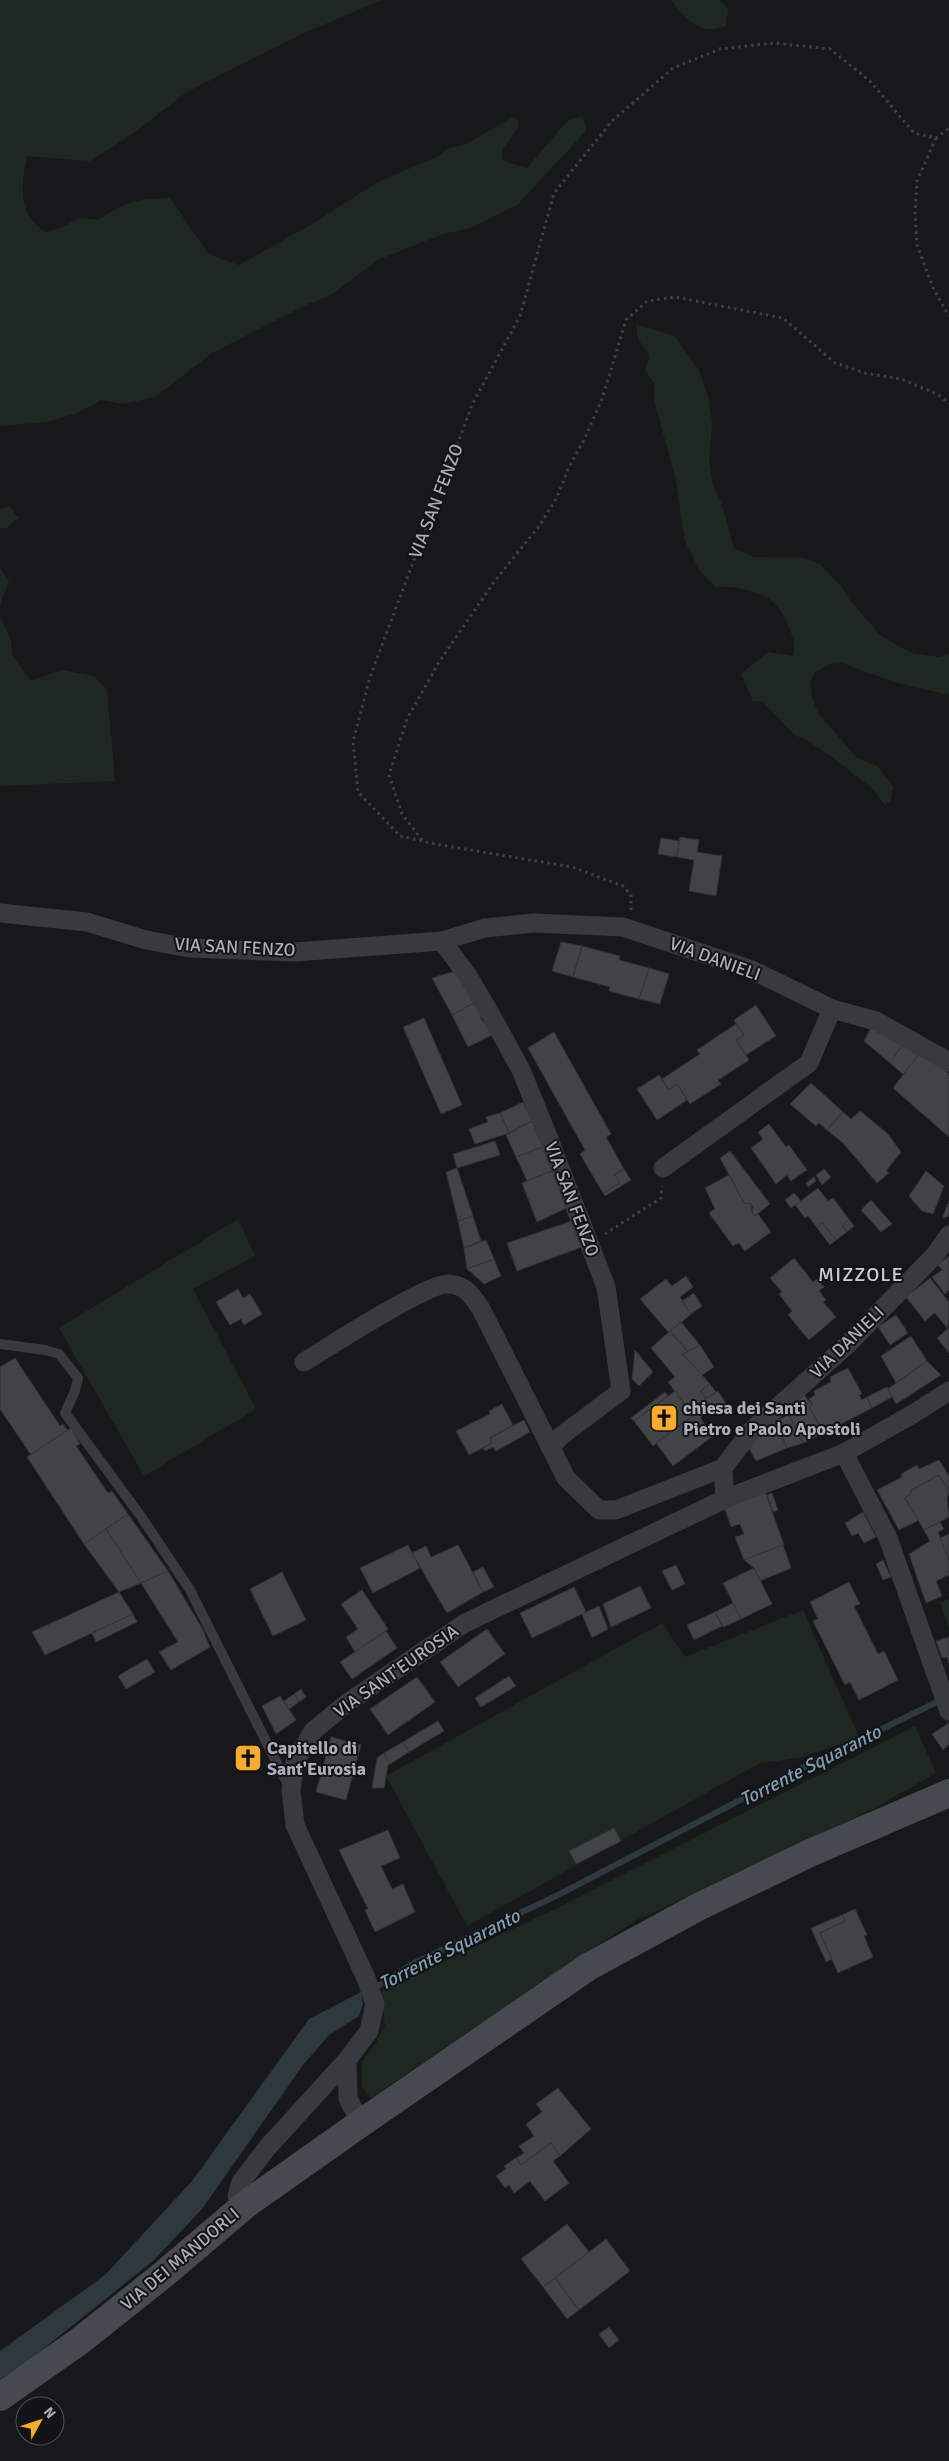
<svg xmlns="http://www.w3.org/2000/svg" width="949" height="2461" font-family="Signika,sans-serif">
  <rect width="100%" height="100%" fill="#18181a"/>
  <g fill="#1f2820">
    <path d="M0 0H382L306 32 187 92 128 137 90 161 27 156C21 185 17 216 46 232L60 228 80 218 98 220C128 201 134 199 170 198L207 252 218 258 239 265 314 223 376 183 436 157 449 148 467 144 512 117 519 121 518 128 502 150 503 161 527 168 568 120 583 116 586 131 517 205 471 228 443 234 380 259 329 296 308 304 212 353 155 397 123 404 101 400 77 413 47 422 0 426Z"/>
    <path d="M671 0H719L728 8 726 26C699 36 687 20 671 0Z"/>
    <path d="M636 324 674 336 699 370 708 396 712 422 709 458 713 486 720 499 734 548 754 557 805 558 821 565 841 586 849 599 880 635 911 653 939 657 949 654V695L894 682 842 663 830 664 814 673 810 682 812 697 818 713 857 758 877 766 893 787 891 800 885 805 874 790 832 757 810 742 795 735 762 701H753L741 674 768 652 793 656C799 641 782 607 768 598 752 589 732 586 715 587L700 571 685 541 675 476 655 404 654 383 645 370C653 352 647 354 639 340 637 336 637 329 636 324Z"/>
    <path d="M9 506 19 518 6 528H0V509Z"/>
    <path d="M0 568 9 581 0 605Z"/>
    <path d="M0 616 11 640 12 655 31 681 61 670 94 676 107 690 115 781 0 786Z"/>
    <path d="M238 1219 255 1256 193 1289 256 1409 144 1476 59 1328Z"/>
    <path d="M949 1599V1629L940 1602Z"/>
    <path d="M803 1610 859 1737 800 1758 760 1763 467 1926 386 1776 662 1623 685 1657Z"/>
    <path d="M915 1726 936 1773 875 1808 637 1920 579 1957 371 2098 362 2087V2061L376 2043 385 2025 382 1991 553 1910Z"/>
  </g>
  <path fill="#2d383f" d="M361 1992 363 2004 359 2016 329 2035 303 2065 202 2209 154 2260 22 2366 0 2379V2351L105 2275 192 2181 309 2019Z"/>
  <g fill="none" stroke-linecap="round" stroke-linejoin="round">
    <path stroke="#2d383f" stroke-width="6" d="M373 1989 414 1963 556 1896 792 1773 943 1699"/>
  </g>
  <g fill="#424347" stroke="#323236">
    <path d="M680 837 699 840 697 852 722 856 716 896 689 891 694 860 677 857Z"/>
    <path d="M661 838 679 841 677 857 658 854Z"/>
    <path d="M561 942 582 946 573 977 552 971Z"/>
    <path d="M582 946 620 956 619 960 649 968 639 999 609 991 610 987 573 977Z"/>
    <path d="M649 968 669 974 660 1004 639 999Z"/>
    <path d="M459 970 478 1001 452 1015 432 978Z"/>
    <path d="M478 1001 481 1019 494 1034 468 1047 452 1015Z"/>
    <path d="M756 1005 776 1036 746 1055 736 1040 744 1035 734 1020Z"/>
    <path d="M424 1018 462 1105 441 1114 403 1027Z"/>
    <path d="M874 1022 906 1040 890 1063 864 1041Z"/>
    <path d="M736 1024 744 1035 736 1040 749 1060 718 1080 721 1084 690 1104 677 1084 669 1090 662 1079 700 1054 697 1050Z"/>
    <path d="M554 1032 611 1134 606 1137 624 1169 615 1175 620 1183 603 1193 580 1154 585 1150 528 1048Z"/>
    <path d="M906 1040 922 1050 904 1075 890 1063Z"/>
    <path d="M922 1050 949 1074V1137L893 1088Z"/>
    <path d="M659 1075 669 1090 677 1084 687 1100 657 1120 637 1089Z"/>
    <path d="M811 1083 843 1112 827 1130 819 1123 816 1126 790 1104Z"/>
    <path d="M523 1102 532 1121 509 1133 500 1113Z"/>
    <path d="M860 1111 887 1133 901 1152 886 1171 889 1173 877 1183 843 1143 827 1130 843 1112 851 1119Z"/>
    <path d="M500 1113 509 1133 475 1144 469 1129 488 1122 486 1117Z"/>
    <path d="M532 1121 543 1147 516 1157 506 1135Z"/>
    <path d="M769 1124 786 1147 789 1145 807 1170 791 1181 787 1175 776 1184 751 1148 763 1139 758 1132Z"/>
    <path d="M495 1141 500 1155 457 1168 453 1154Z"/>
    <path d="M543 1147 554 1170 527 1181 516 1157Z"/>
    <path d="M730 1151 770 1204 755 1216 752 1212 753 1206 744 1203 720 1158Z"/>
    <path d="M457 1168 473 1216 458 1221 446 1172Z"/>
    <path d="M624 1169 631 1180 605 1196 603 1193 620 1183 615 1175Z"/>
    <path d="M824 1169 831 1177 822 1185 816 1175Z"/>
    <path d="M554 1170 569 1207 537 1222 522 1183Z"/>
    <path d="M926 1171 944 1186 933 1214 922 1211 909 1196Z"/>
    <path d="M729 1175 744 1203 751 1204 752 1212 755 1216 758 1214 771 1232 745 1251 739 1243 733 1246 709 1213 715 1209 705 1188Z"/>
    <path d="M814 1177 816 1181 808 1187 806 1183Z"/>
    <path d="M818 1188 828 1201 833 1198 849 1219 842 1225 847 1232 836 1240 822 1223 817 1228 808 1216 805 1218 795 1205Z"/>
    <path d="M794 1193 801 1201 791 1208 785 1200Z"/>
    <path d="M871 1200 892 1224 881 1232 861 1210Z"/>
    <path d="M949 1201V1216L944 1218 943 1216Z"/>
    <path d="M473 1216 481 1241 464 1248 458 1221Z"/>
    <path d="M849 1219 854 1226 847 1232 842 1225Z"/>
    <path d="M572 1221 582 1247 517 1271 507 1243Z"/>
    <path d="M822 1223 836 1240 830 1245 817 1228Z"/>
    <path d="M486 1240 494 1259 467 1269 464 1248Z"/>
    <path d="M949 1256V1290L945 1294 932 1277 942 1270 938 1265Z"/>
    <path d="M794 1258 813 1282 817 1279 824 1287 819 1291 826 1300 823 1302 836 1317 809 1340 788 1315 792 1311 779 1294 782 1292 770 1278Z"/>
    <path d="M494 1259 501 1276 484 1284 467 1269Z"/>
    <path d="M686 1276 693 1287 680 1297 691 1314 669 1333 640 1299 666 1279 672 1286Z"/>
    <path d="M930 1278 949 1302 948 1329 935 1313 925 1321 906 1297Z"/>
    <path d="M238 1289 243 1298 250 1294 262 1314 244 1325 241 1319 230 1325 216 1302Z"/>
    <path d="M694 1293 702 1306 691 1314 682 1301Z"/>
    <path d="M896 1315 908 1333 890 1345 878 1327Z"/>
    <path d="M681 1322 700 1345 688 1352 670 1331Z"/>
    <path d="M949 1328V1353L937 1338Z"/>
    <path d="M670 1331 688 1352 683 1354 710 1384 701 1391 706 1399 689 1410 668 1382 675 1377 651 1348Z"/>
    <path d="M911 1336 927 1361 896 1383 881 1356Z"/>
    <path d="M700 1345 714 1367 702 1375 683 1354Z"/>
    <path d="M635 1350 653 1372 639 1386 632 1379Z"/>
    <path d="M15 1358 60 1426 63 1424 68 1431 31 1455 0 1409V1367Z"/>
    <path d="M927 1361 941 1375 896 1404 888 1389Z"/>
    <path d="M848 1368 862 1394 859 1395 862 1400 867 1397 872 1408 824 1433 809 1407 813 1405 809 1399 815 1395 814 1391 831 1382 830 1377Z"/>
    <path d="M710 1384 716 1392 706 1399 701 1391Z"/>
    <path d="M887 1387 892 1397 872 1408 867 1397Z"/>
    <path d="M675 1391 693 1415 653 1446 634 1421Z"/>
    <path d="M718 1391 726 1404 713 1412 709 1405 708 1410 700 1418 713 1436 673 1466 656 1443 693 1415 689 1410Z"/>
    <path d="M800 1391 813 1405 809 1407 824 1433 803 1443 784 1405Z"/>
    <path d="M665 1392 668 1396 634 1421 631 1418Z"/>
    <path d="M502 1404 513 1425 490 1438 492 1443 469 1455 456 1431 490 1414 489 1411Z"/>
    <path d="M789 1415 803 1443 787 1448 775 1421Z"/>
    <path d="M524 1420 530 1432 496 1451 493 1447 485 1451 483 1448 492 1443 490 1438Z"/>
    <path d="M775 1421 787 1448 756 1461 746 1443Z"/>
    <path d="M71 1428 80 1444 76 1446 108 1493 112 1491 128 1514 84 1544 27 1457Z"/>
    <path d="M939 1460 949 1476V1492L939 1475 910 1491 911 1494 905 1498 919 1520 899 1530 877 1490 902 1477 901 1474 917 1465 919 1469Z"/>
    <path d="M939 1475 949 1492 947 1498 949 1517 924 1530 905 1498 911 1494 910 1491Z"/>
    <path d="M763 1486 784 1545 744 1560 735 1537 744 1534 740 1524 731 1527 722 1501Z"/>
    <path d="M772 1493 778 1510 773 1512 767 1495Z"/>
    <path d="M863 1512 876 1537 864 1543 858 1533 852 1536 845 1523Z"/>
    <path d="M128 1514 168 1571 141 1583 106 1529Z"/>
    <path d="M940 1522 944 1529 938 1532 949 1560V1575L936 1581 942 1596 926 1603 909 1554 930 1541 924 1530Z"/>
    <path d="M106 1529 141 1583 119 1592 84 1544Z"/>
    <path d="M949 1534V1560L940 1538Z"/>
    <path d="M408 1545 420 1568 373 1593 360 1568Z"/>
    <path d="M458 1545 483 1592 447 1613 412 1553 426 1546 431 1557Z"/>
    <path d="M783 1545 791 1568 760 1581 754 1568 744 1560Z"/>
    <path d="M883 1560 891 1577 883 1580 876 1564Z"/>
    <path d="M676 1565 685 1584 672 1590 662 1571Z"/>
    <path d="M483 1567 494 1587 483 1592 473 1572Z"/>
    <path d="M754 1568 772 1604 741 1619 723 1583Z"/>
    <path d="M168 1571 202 1628 210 1647 171 1670 159 1652 178 1642 141 1583Z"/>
    <path d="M282 1572 306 1620 273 1636 250 1589Z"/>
    <path d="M849 1582 860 1604 854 1606 878 1654 884 1651 898 1680 859 1700 850 1682 845 1685 813 1621 818 1619 810 1602Z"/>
    <path d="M640 1586 651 1608 611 1627 603 1604Z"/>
    <path d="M574 1587 586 1612 532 1638 520 1613Z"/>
    <path d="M362 1590 388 1629 355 1652 346 1637 358 1629 341 1604Z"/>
    <path d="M119 1592 133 1614 45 1655 32 1632Z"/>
    <path d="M733 1603 741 1619 723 1627 715 1612Z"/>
    <path d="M599 1606 608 1629 592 1638 582 1614Z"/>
    <path d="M715 1612 722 1626 694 1640 687 1625Z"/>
    <path d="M133 1614 137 1622 96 1642 92 1633Z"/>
    <path d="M487 1629 505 1654 458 1687 440 1662Z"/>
    <path d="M386 1631 397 1648 352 1679 340 1662Z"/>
    <path d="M949 1637V1663L947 1657 942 1658 936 1641Z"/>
    <path d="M147 1659 155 1672 126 1689 118 1676Z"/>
    <path d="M509 1676 516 1686 481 1707 475 1698Z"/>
    <path d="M417 1677 435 1702 388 1735 370 1709Z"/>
    <path d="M301 1689 306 1697 299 1702 294 1694Z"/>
    <path d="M294 1694 299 1702 289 1709 284 1701Z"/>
    <path d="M280 1696 296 1720 276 1734 262 1706Z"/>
    <path d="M438 1721 444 1731 409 1752 403 1742Z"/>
    <path d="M949 1723V1744L943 1750 932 1734Z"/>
    <path d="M331 1737 361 1745 346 1800 316 1792Z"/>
    <path d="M403 1742 409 1752 390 1764 384 1753Z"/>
    <path d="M254 1745 260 1761 241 1766 237 1754 245 1751 244 1748Z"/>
    <path d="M384 1753 390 1764 388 1765 384 1788H372L377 1758Z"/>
    <path d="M614 1828 621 1841 576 1864 569 1851Z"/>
    <path d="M388 1830 400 1858 381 1866 392 1889 403 1884 415 1912 375 1932 365 1910 368 1909 339 1850Z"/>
    <path d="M855 1909 867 1935 864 1936 873 1957 838 1973 820 1933 845 1921 842 1915Z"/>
    <path d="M842 1915 845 1921 820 1933 832 1959 826 1962 811 1928Z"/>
    <path d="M558 2088 591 2129 560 2156 551 2143 521 2165 516 2158 524 2153 519 2146 534 2136 526 2124 542 2112 536 2104Z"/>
    <path d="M551 2143 560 2156 553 2161 569 2183 545 2201 530 2181 514 2193 509 2185 505 2188 496 2176 506 2169 504 2166 516 2158 521 2165Z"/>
    <path d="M567 2224 589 2252 543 2287 521 2259Z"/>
    <path d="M606 2239 630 2271 579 2310 555 2278Z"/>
    <path d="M555 2278 579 2310 567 2319 543 2287Z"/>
    <path d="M609 2327 619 2340 609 2348 599 2334Z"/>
  </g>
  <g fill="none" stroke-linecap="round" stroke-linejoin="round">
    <g stroke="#3f4146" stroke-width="3" stroke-dasharray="2.5 4" stroke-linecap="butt">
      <path d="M936 138 917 181 915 214 917 245 934 290 949 316"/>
      <path d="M422 840 402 814 389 775 407 719 439 662 494 582 540 525 557 497 569 467 585 438 602 399 626 320 647 301 675 297 783 318 835 363 865 373 901 379 937 394 949 403"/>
      <path d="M631 910V895L623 886 572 867 435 844 400 836 358 792 353 742 370 677 472 405 520 316 554 193 612 121 673 68 720 49 774 43 830 49 870 81 914 133 936 138 949 128"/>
      <path d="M605 1234 661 1198 662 1186"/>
    </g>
    <path stroke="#393a3f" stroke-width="10" d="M0 1344 45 1350 59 1354 78 1378 75 1391 65 1413 140 1515 190 1590 289 1787"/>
    <g stroke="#393a3f" stroke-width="19">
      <path d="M0 913 87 922 146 940 189 948 295 952 442 941 485 928 534 923 623 927 752 970 832 1009 876 1021 949 1062"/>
      <path d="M442 941 468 976 491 1015 521 1070 545 1129 606 1287 621 1391 561 1436 550 1447"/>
      <path d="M663 1168 809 1063 832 1009"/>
      <path d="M304 1362C327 1348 428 1282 449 1284 466 1285 473 1297 481 1309L566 1478 599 1510H616L723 1468"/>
      <path d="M844 1453 888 1538 949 1711"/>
      <path d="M725 1499 723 1468 752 1430 847 1345 935 1255 949 1235"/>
      <path d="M347 2060 348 2099 361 2123"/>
      <path d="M245 2205 237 2196 241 2182 267 2148 347 2060 369 2031 375 2004 366 1978 295 1825 291 1790 295 1762 313 1731 347 1703 465 1623 725 1499 844 1453 913 1414 949 1391"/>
    </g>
    <path stroke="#46494f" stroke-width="28" d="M0 2397 81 2340 164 2274 245 2205 361 2123 588 1967 698 1907 810 1853 949 1793"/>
  </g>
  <defs>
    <g id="church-square" transform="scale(1.4375)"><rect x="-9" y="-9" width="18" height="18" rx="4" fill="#f7ab32" stroke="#131315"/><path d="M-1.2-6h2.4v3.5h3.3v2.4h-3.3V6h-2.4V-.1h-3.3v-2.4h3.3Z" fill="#111"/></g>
  </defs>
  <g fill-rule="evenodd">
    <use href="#church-square" x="664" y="1418"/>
    <use href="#church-square" x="248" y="1758"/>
  </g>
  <g text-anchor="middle" stroke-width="4" stroke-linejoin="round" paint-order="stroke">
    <g font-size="18" fill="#aaafba" stroke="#131315">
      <text transform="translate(436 501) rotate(-69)" y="6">VIA SAN FENZO</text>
      <text transform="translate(235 947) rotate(3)" y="6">VIA SAN FENZO</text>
      <text transform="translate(715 959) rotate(20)" y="6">VIA DANIELI</text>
      <text transform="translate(572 1199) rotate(69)" y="6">VIA SAN FENZO</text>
      <text transform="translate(847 1342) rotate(-44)" y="6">VIA DANIELI</text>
      <text transform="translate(396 1671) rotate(-35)" y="6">VIA SANT'EUROSIA</text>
      <text transform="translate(180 2259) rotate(-40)" y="6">VIA DEI MANDORLI</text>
    </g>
    <g font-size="18" font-weight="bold" fill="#aaafba" stroke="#131315" text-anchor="start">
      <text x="683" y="1414">chiesa dei Santi<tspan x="683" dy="21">Pietro e Paolo Apostoli</tspan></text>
      <text x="267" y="1754">Capitello di<tspan x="267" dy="21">Sant'Eurosia</tspan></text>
    </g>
    <g font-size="19" font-style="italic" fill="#809fb6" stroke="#131315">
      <text transform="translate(810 1765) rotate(-27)" y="7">Torrente Squaranto</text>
      <text transform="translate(449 1949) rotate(-27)" y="7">Torrente Squaranto</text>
    </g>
    <g font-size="20" letter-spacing="1" fill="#cbced6" stroke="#131315">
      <text x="861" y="1281">MIZZOLE</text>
    </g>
  </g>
  <g transform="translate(40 2421) rotate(50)"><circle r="24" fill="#131315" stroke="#4f5157"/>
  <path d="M0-4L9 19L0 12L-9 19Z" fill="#f7ab32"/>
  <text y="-8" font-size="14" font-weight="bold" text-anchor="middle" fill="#aaafba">N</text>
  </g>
</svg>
